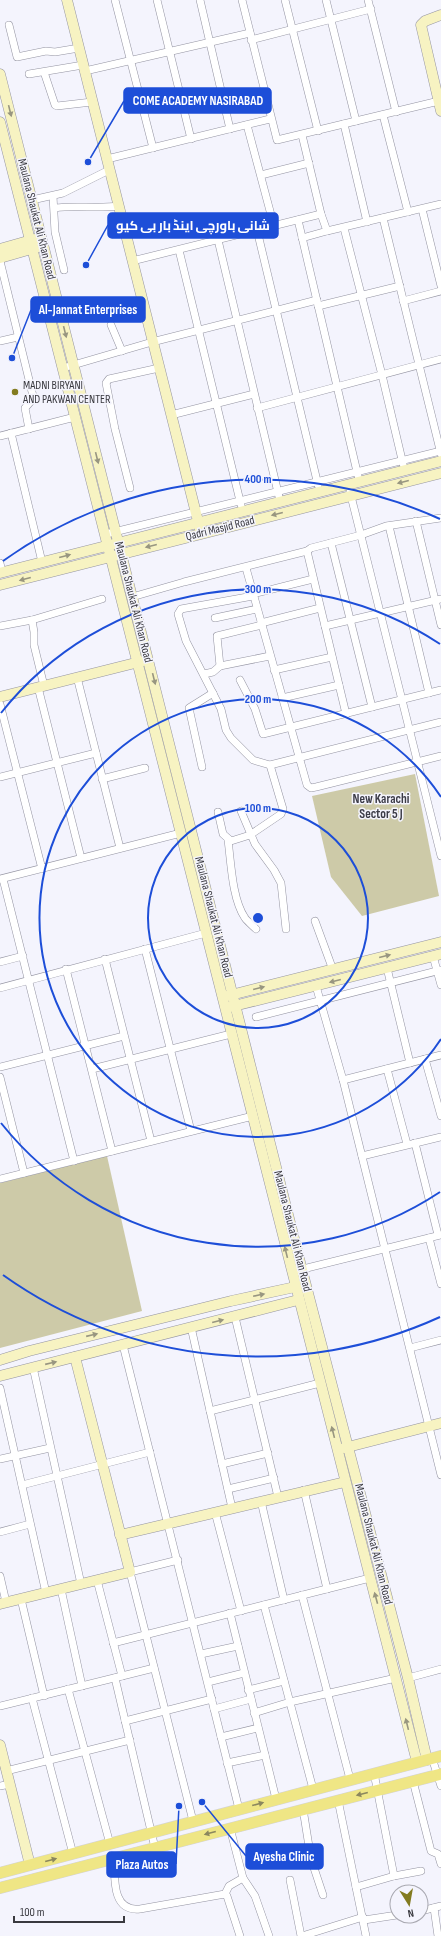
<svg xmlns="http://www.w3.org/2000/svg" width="441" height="1936" font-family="'Sofia Sans Condensed',Cairo,sans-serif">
  <rect width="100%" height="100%" fill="#f4f4fd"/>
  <g fill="#cdcaa8">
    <path d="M415 774 439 896 362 916 331 877 312 796Z"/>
    <path d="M107 1156 142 1311 0 1348V1183Z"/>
  </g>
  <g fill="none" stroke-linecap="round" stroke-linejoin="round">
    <g stroke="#9494a2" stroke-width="8">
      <g id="street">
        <path d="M115 0 153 148"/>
        <path d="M157 0 191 139"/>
        <path d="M200 0 230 129"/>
        <path d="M242 0 277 140 439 101"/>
        <path d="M285 0 318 131"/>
        <path d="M326 0 356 121"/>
        <path d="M368 0 396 112"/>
        <path d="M9 25 17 57 46 51 55 52 79 48"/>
        <path d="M251 40 371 9"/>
        <path d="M85 71 250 33"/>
        <path d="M44 72 55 105 57 106 92 102"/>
        <path d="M29 74 83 65"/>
        <path d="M383 115 408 212"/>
        <path d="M344 124 367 222"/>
        <path d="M247 125 274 226"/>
        <path d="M302 135 321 214 327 231 441 204"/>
        <path d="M107 159 270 119"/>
        <path d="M261 175 309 163"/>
        <path d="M53 196 55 232 64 270"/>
        <path d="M32 200 63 193 109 170"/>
        <path d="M55 208C76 205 97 209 119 206"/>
        <path d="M422 209 441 286"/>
        <path d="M383 218 441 454"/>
        <path d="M298 220 358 476"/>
        <path d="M344 228 382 375 403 464"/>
        <path d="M257 230 318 485"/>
        <path d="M302 238 327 231"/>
        <path d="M218 240 280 501"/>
        <path d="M179 250 241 505"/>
        <path d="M0 261 33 396 32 400 25 408 29 429"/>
        <path d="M132 261 321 214"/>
        <path d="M403 301 441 291"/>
        <path d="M318 306 400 286"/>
        <path d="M111 325 122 351"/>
        <path d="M0 341 18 337"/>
        <path d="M63 368 152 342 317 300"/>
        <path d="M257 408 441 359"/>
        <path d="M171 415 254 394"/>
        <path d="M11 433 42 562"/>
        <path d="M0 436 75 417"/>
        <path d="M130 488 115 429 106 383 109 379 159 368"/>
        <path d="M350 492 441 856"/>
        <path d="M416 521 441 625"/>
        <path d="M389 526 429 693"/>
        <path d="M106 534 441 451"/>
        <path d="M331 543 372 707"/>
        <path d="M0 563 2 572"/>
        <path d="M246 568 307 785 311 788 316 787 441 756"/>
        <path d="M253 594 313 579"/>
        <path d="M253 596 181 609 178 614 186 641 221 709 226 730 231 738 253 760 270 765 441 722"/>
        <path d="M132 597 184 582 307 551"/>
        <path d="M215 618 257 609"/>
        <path d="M32 620 34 632V645L44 686"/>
        <path d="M261 623 320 608"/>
        <path d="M0 626 32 620 102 599"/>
        <path d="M325 626 441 599"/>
        <path d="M220 666 217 636 262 625"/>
        <path d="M274 670 332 657"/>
        <path d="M204 674 213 672 220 666 270 656"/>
        <path d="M77 677 120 848"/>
        <path d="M240 680 255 709 263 734 441 690"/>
        <path d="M38 687 81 858"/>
        <path d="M282 698 339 685"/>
        <path d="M0 704 42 869"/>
        <path d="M346 714 307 551 311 548 361 535 386 526 441 518"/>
        <path d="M202 767 189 708 213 693"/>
        <path d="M0 777 96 753"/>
        <path d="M102 779 145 768"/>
        <path d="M241 811 255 844 274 870 281 883 286 929"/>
        <path d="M218 812 223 834 231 841 250 835 281 814 283 809 270 765"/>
        <path d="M228 840C231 862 232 899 245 918 248 922 253 926 256 929"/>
        <path d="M0 879 181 833"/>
        <path d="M3 879 74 1161"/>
        <path d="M315 921 333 970"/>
        <path d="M145 949 191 1131"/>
        <path d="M433 956 441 985"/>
        <path d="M105 959 151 1141"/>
        <path d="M0 962 23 956"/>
        <path d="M387 968 410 1063"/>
        <path d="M66 969 112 1151"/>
        <path d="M316 986 343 1080 441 1475"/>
        <path d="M0 988 206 933"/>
        <path d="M256 1017 441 970"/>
        <path d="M425 1059 441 1116"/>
        <path d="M0 1067 124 1036"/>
        <path d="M92 1069 231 1034"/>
        <path d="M387 1069 407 1144"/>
        <path d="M0 1077 24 1173"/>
        <path d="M343 1080 441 1055"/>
        <path d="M415 1143 438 1235"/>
        <path d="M362 1156 441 1137"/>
        <path d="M0 1179 253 1116"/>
        <path d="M429 1238 441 1284"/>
        <path d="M299 1270 441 1235"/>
        <path d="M235 1317 278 1497"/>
        <path d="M191 1327 232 1508"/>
        <path d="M123 1345 239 1809"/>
        <path d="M410 1348 441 1340"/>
        <path d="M33 1367 81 1584"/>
        <path d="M0 1388 46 1593"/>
        <path d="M210 1411 320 1383"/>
        <path d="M0 1459 50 1448"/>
        <path d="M222 1464 268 1453"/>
        <path d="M22 1485 150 1452"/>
        <path d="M228 1489 274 1478"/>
        <path d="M304 1490 327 1589"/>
        <path d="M261 1501 284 1600"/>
        <path d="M215 1512 241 1611"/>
        <path d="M0 1532 30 1524"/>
        <path d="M178 1560 130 1572 193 1821"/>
        <path d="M0 1576 6 1602"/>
        <path d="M61 1589 82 1686"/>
        <path d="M302 1595 350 1779"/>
        <path d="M21 1599 44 1696"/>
        <path d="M264 1605 313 1789"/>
        <path d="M230 1613 276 1799"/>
        <path d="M113 1643 370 1578"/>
        <path d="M201 1654 238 1646"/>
        <path d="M122 1676 154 1668"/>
        <path d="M115 1678 155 1848"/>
        <path d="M408 1678 441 1669"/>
        <path d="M208 1682 244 1673"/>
        <path d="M68 1689 110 1844"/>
        <path d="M248 1690 284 1681"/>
        <path d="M32 1698 73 1854"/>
        <path d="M0 1706 122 1676 97 1580"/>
        <path d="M214 1709 251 1699"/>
        <path d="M254 1713 290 1702 396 1678"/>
        <path d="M125 1721 212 1699"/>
        <path d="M221 1737 258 1728"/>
        <path d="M432 1758 441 1786"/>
        <path d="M227 1763 265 1755"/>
        <path d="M6 1771 130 1740"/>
        <path d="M413 1781 431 1851 438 1854 441 1864"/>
        <path d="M0 1786 10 1784"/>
        <path d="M338 1800 366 1936"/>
        <path d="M303 1809 311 1859 323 1895"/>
        <path d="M230 1828 243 1878 255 1896 269 1936"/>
        <path d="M114 1858C115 1877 111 1912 140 1909L225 1894 227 1896 240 1936"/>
        <path d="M394 1876 421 1871"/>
        <path d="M290 1880 301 1936"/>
        <path d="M356 1887 394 1876 374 1773"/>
        <path d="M225 1894 229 1886 243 1878"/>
        <path d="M434 1908 438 1936"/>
        <path d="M421 1911 441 1906"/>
        <path d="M364 1920 397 1915"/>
        <path d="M302 1936 363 1917"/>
      </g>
    </g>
    <g stroke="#9494a2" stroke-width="11">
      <g id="secondary">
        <path d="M67 0 201 533"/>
        <path d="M441 15 425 21 421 25 441 111"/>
        <path d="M0 74 302 1270 408 1678 427 1760"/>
        <path d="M0 122 417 1762"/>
        <path d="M0 249 35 239"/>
        <path d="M0 258 38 247"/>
        <path d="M0 573 441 461"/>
        <path d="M0 585 441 473"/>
        <path d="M0 697 143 661"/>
        <path d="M227 996 441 942"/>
        <path d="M230 1007 441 954"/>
        <path d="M0 1360 29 1351 231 1301 295 1287"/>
        <path d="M0 1376 298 1300"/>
        <path d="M344 1448 441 1423"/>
        <path d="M120 1535 345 1482"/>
        <path d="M0 1604 130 1572 75 1357"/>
        <path d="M0 1745 30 1865"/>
      </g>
    </g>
    <g stroke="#d3d3d5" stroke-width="12">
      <g id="primary">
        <path d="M0 1873 441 1756"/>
        <path d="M0 1888 441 1774"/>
      </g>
    </g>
    <use href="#street" stroke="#fff" stroke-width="7"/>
    <use href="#secondary" stroke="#f7f3c2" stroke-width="10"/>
    <use href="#primary" stroke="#efe685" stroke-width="11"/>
  </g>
  <defs><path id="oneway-solid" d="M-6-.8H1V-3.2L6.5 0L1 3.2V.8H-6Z"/></defs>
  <g fill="#989680">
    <use href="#oneway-solid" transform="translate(10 111) rotate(76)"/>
    <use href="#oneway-solid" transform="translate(65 332) rotate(76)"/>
    <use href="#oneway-solid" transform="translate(97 458) rotate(76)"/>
    <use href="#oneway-solid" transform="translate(403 482) rotate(166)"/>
    <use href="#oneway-solid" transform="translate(277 514) rotate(166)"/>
    <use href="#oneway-solid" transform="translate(151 546) rotate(166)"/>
    <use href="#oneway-solid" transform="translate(65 556) rotate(-15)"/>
    <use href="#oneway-solid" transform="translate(25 579) rotate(165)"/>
    <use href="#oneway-solid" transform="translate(154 679) rotate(76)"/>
    <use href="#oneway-solid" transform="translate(385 956) rotate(-14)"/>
    <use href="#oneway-solid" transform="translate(335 981) rotate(166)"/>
    <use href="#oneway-solid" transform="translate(259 988) rotate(-14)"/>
    <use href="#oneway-solid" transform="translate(286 1252) rotate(-104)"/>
    <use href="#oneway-solid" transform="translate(259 1295) rotate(-12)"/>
    <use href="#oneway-solid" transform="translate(218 1321) rotate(-14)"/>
    <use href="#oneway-solid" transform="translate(92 1335) rotate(-13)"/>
    <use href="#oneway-solid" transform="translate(51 1363) rotate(-13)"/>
    <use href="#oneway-solid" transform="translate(333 1432) rotate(-104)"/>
    <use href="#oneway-solid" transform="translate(376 1598) rotate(-105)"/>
    <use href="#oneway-solid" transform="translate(407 1724) rotate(-104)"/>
  </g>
  <g fill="#8b875e">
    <use href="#oneway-solid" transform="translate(362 1794) rotate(166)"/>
    <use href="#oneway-solid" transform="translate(258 1804) rotate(-15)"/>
    <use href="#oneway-solid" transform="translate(210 1833) rotate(165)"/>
    <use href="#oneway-solid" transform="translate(51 1860) rotate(-15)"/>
  </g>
  <g fill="none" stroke="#1d4ed8" stroke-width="2">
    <circle cx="258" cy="918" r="110"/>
    <path d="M441 1039A219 219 0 1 1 441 797"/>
    <path d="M440 1192A329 329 0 0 1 1 1123M1 713A329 329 0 0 1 440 644"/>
    <path d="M440 1317A439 439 0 0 1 3 1275M3 561A439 439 0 0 1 440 519"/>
  </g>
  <circle fill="#837b20" stroke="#f4f4fd" stroke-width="1.5" cx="15" cy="392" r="4"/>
  <g text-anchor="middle" stroke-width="3" stroke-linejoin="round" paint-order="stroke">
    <g font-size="12" fill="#39393f" stroke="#f4f4fd">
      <text transform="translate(37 219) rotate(76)" y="4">Maulana Shaukat Ali Khan Road</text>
      <text transform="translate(220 528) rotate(-14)" y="4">Qadri Masjid Road</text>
      <text transform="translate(134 602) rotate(76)" y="4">Maulana Shaukat Ali Khan Road</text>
      <text transform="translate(214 917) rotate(76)" y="4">Maulana Shaukat Ali Khan Road</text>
      <text transform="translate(293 1231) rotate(76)" y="4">Maulana Shaukat Ali Khan Road</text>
      <text transform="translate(374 1544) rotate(76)" y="4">Maulana Shaukat Ali Khan Road</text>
    </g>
    <g font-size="12" fill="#39393f" stroke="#f4f4fd" text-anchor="start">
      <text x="23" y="389">MADNI BIRYANI<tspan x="23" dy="14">AND PAKWAN CENTER</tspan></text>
    </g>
    <g font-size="13" font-weight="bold" fill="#3c3c47" stroke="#f4f4fd">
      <text x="381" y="803">New Karachi<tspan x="381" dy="15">Sector 5 J</tspan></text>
    </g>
  </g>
  <circle cx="258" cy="918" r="6" fill="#1d4ed8" stroke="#f4f4fd" stroke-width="2"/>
  <g font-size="12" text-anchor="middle" font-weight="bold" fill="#1d4ed8" stroke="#f4f4fd" stroke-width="3" stroke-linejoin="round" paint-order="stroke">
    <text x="258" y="483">400 m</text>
    <text x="258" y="593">300 m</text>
    <text x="258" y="703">200 m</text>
    <text x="258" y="812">100 m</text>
  </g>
  <path fill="none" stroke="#1d4ed8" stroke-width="1.5" d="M88 162L124 101M86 265L108 225M12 358L31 310M202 1802L246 1856M179 1806L176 1864"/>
  <g fill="#1d4ed8" stroke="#f4f4fd" stroke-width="1.5">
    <circle cx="88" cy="162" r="4"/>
    <circle cx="86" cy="265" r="4"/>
    <circle cx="12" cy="358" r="4"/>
    <circle cx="202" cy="1802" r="4"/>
    <circle cx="179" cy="1806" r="4"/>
  </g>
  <g fill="#1d4ed8" stroke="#1d4ed8" stroke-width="1.5">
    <rect x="124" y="88" width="147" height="25" rx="4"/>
    <rect x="108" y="213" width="170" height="25" rx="4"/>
    <rect x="31" y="297" width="114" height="25" rx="4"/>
    <rect x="246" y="1844" width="77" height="25" rx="4"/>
    <rect x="107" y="1852" width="69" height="25" rx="4"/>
  </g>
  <g font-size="13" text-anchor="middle" font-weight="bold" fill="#fff">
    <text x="198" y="105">COME ACADEMY NASIRABAD</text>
    <text x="193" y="230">شانی باورچی اینڈ بار بی کیو</text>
    <text x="88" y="314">Al-Jannat Enterprises</text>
    <text x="284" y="1861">Ayesha Clinic</text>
    <text x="142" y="1869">Plaza Autos</text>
  </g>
  <g transform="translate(409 1904) rotate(169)"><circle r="19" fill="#f4f4fd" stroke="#a9a9b1"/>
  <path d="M0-3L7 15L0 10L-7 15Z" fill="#837b20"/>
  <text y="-6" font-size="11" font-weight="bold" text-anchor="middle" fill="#39393f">N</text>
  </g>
  <path d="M14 1916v6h110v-6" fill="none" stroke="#39393f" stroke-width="2"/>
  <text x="20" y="1916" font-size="12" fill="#39393f" stroke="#f4f4fd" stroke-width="3" paint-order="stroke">100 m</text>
</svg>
